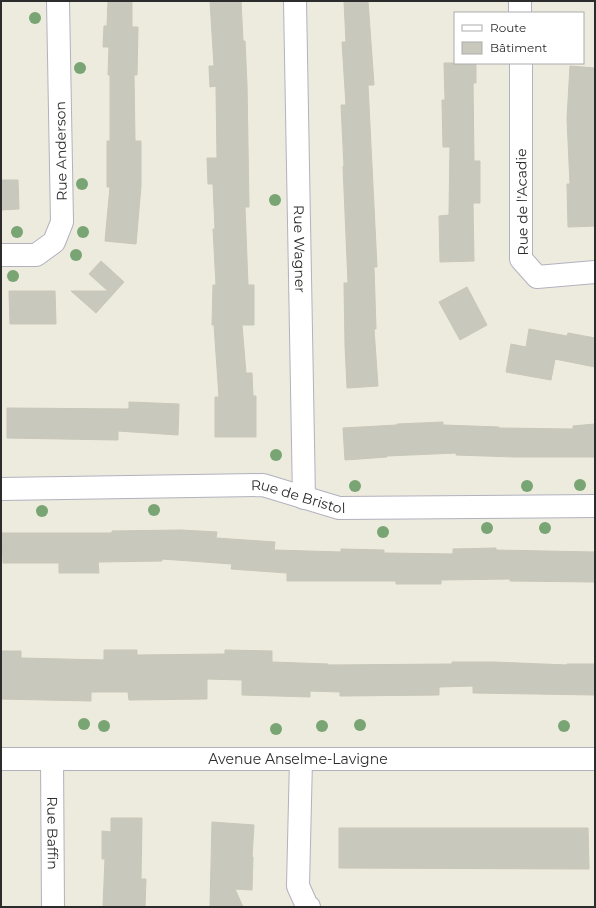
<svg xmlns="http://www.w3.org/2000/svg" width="596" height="908" font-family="Montserrat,sans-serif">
  <rect width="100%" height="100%" fill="#edeade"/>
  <g fill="#c9c8bc" stroke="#c9c7b7">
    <path d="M108 1H132V27H138L137 75H134L135 141H141V186L136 244 105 241 110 187H107V141H110V75H108L109 47H103L104 26H107Z"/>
    <path d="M210 1H241L243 41H245L247 85 249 207H245L248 285H254V325H242L246 373H252L253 396H256V437H215V397H219L214 325H212L213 285H216L213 229H215L213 184H208L207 158H217L216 86 210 87 209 66H214Z"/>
    <path d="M344 1H368L374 85H368L377 267H374L376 329H374L378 386 347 388 345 345 344 283H348L343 166H344L341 105H346L342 42H346Z"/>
    <path d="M444 63H476V83H473L474 161H480V203H473L474 261 440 262 439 216 449 215 450 147H443L442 100H445Z"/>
    <path d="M570 66 595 68V226L568 227 567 184H570L567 119Z"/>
    <path d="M1 180H18L19 209 1 210Z"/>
    <path d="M101 261 124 282 96 313 71 291H108L89 274Z"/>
    <path d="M467 287 487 325 460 340 439 302Z"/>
    <path d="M9 291H55L56 324H10Z"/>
    <path d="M529 329 567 336 568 333 595 338V367L555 359 551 380 506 372 511 344 526 347Z"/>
    <path d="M129 402 179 404 178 435 118 431V440L7 438V408L129 409Z"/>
    <path d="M443 422V425L499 427V428L573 429V426L595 424V457H514L456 455V453L387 456V457L345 460 343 428 397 425V424Z"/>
    <path d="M181 530 217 532 216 538 275 542 274 550 341 552V549L384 550V553L453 554V549L496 548V550L595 552V582L510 581V579L441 580V584H396V581H287V573L231 569 232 564 162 559V561L98 562 99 573H59V563H3L2 533H112V531Z"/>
    <path d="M104 650H137V655L225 654V650L272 651V662L328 664V665L452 664V662H494L567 665V664H595V695L473 693V686L439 687V695L340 696V692L310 691V697L242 695V680L207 679V699L129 700 128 692H91V701L1 699V651H21V658L104 660Z"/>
    <path d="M111 818H142L141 879H146L145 907H103L105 859H102V831L111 832Z"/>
    <path d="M212 822 254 825 252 857H253L252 890 235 889 243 907H210Z"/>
    <path d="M339 828H588L589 869 339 868Z"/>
  </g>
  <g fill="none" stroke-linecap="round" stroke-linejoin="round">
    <g stroke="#b2b2bf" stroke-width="24">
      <g id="street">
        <path id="s1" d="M295 1 304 498"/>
        <path d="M520 1V13"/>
        <path d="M521 63V259L537 277 595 272"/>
        <path d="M1 255H36L54 242 62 222 58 1"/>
        <path id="s2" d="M1 489 263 485 339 508 595 506"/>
        <path id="s3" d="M52 759 53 907"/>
        <path d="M301 759 298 886 307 906 309 907"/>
      </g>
    </g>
    <g stroke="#b2b2bf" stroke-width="24">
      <g id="secondary">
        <path id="s4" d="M1 759H595"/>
      </g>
    </g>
    <use href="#street" stroke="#fff" stroke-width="22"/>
    <use href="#secondary" stroke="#fff" stroke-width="22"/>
  </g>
  <g fill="#79a474">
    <circle cx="35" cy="18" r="6"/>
    <circle cx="80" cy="68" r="6"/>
    <circle cx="82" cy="184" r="6"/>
    <circle cx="275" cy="200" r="6"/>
    <circle cx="17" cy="232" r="6"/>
    <circle cx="83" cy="232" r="6"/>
    <circle cx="76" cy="255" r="6"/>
    <circle cx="13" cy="276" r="6"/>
    <circle cx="276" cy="455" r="6"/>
    <circle cx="580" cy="485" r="6"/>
    <circle cx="355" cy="486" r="6"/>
    <circle cx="527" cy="486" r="6"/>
    <circle cx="154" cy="510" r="6"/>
    <circle cx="42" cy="511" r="6"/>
    <circle cx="487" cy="528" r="6"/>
    <circle cx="545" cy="528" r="6"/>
    <circle cx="383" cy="532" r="6"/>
    <circle cx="84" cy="724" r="6"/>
    <circle cx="360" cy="725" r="6"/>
    <circle cx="104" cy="726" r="6"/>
    <circle cx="322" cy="726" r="6"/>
    <circle cx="564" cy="726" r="6"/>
    <circle cx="276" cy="729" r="6"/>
  </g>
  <g text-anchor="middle" stroke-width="3.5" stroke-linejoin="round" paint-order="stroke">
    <g font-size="14" fill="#2c2c2c" stroke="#fff">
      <text transform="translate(61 151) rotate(-91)" y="5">Rue Anderson</text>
      <text transform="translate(522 202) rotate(-91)" y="5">Rue de l'Acadie</text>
      <text dy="5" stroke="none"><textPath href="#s1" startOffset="248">Rue Wagner</textPath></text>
      <text dy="5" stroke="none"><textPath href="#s2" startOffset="299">Rue de Bristol</textPath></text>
      <text dy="5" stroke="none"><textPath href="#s4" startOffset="297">Avenue Anselme-Lavigne</textPath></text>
      <text dy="5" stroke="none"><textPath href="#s3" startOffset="74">Rue Baffin</textPath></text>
    </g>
  </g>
  <rect width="596" height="908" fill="none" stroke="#2c2c2c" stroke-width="4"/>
  <rect x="454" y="12" width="130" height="52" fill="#ffffff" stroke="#ababab"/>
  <rect x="462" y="25" width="20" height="6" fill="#ffffff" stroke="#ababab"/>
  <text x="490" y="32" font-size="12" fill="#2c2c2c">Route</text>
  <rect x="462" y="42" width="20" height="12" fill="#c9c8bc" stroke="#ababab"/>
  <text x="490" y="52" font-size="12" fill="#2c2c2c">Bâtiment</text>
</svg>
